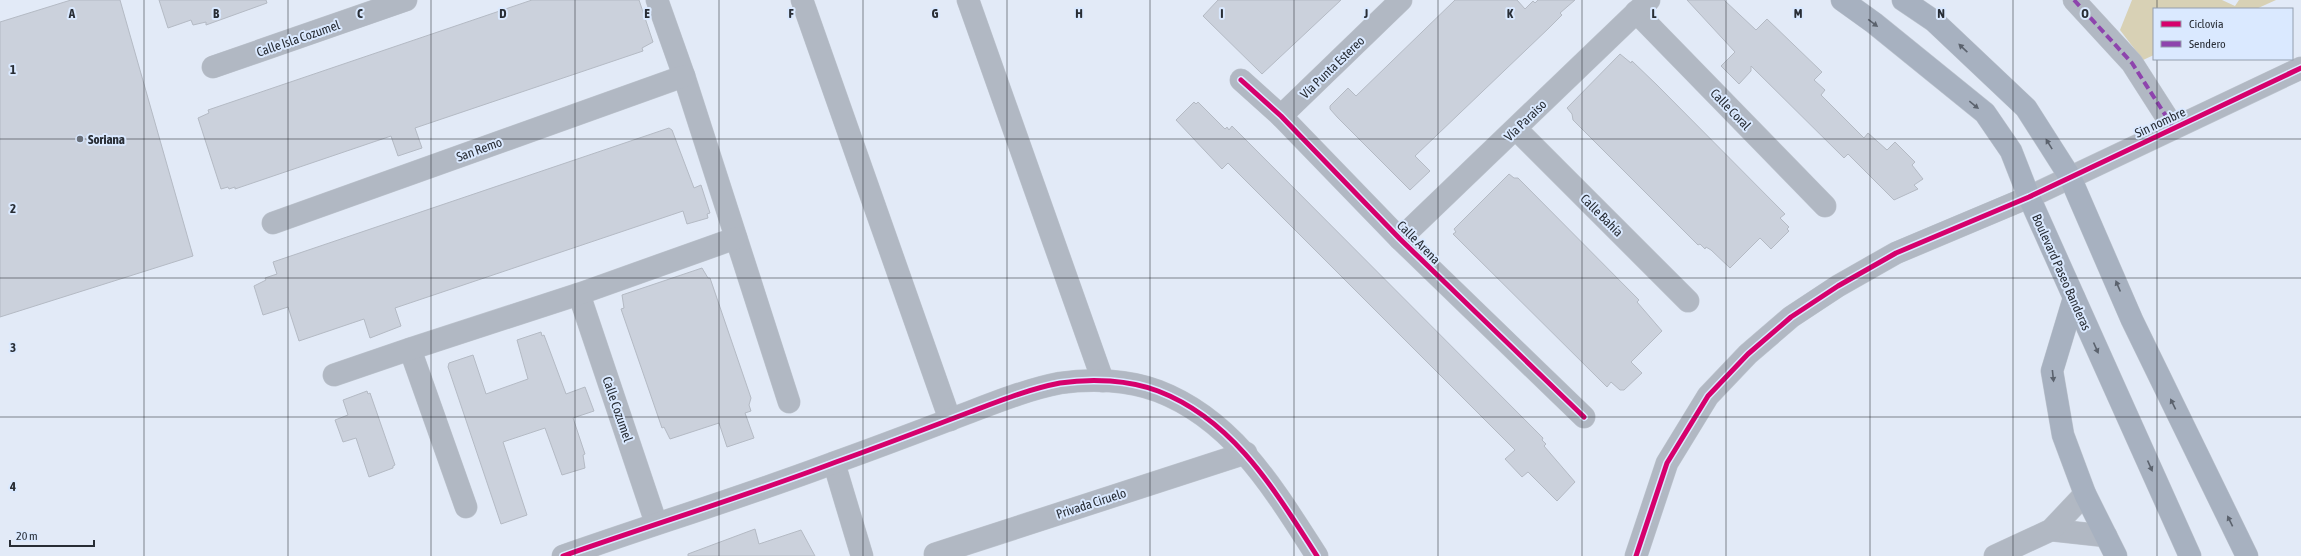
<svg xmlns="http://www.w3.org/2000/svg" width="2301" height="556" font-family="'Asap Condensed',sans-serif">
  <rect width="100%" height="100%" fill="#e2eaf7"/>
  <path fill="#d8d1b5" d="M2132 0H2222L2235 6 2239 0H2276L2256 9H2154V55L2143 60 2120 30Z"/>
  <g fill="#cbd1dc" stroke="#b4bac4">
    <path d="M71 0H120L193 256 0 317V22Z"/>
    <path d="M159 0H266L267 3 206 25V22L193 25 191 20 168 28Z"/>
    <path d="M532 0H639L653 42 642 48 643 51 415 128 422 148 398 156 391 136 235 189V187L229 189 228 187 221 189 198 118 209 113 208 110Z"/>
    <path d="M1218 0H1341L1262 74 1203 16Z"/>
    <path d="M1455 0H1517L1525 9 1533 1 1535 3 1538 0H1575L1560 13 1562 15 1549 28 1415 156 1430 171 1410 190 1338 118 1330 109V106L1348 88 1356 96Z"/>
    <path d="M1687 0H1724L1756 30 1767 19 1822 72 1814 80 1825 90 1821 95 1864 138 1868 133 1887 150 1895 142 1915 162 1912 165 1923 179 1914 185 1918 189 1894 200 1848 154 1844 158 1751 66V71L1739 84 1721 66 1735 52Z"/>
    <path d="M1620 54 1631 63 1632 61 1657 85 1785 214 1780 218 1789 227 1787 229 1789 231 1771 249 1760 238 1730 268 1711 250 1706 247 1705 249 1700 244 1698 245 1573 120 1572 114 1567 108Z"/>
    <path d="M1194 102 1196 104 1198 102 1225 129 1227 127 1229 130 1232 126 1543 438 1542 440 1546 444 1544 446 1575 482 1557 501 1528 472 1522 477 1505 459 1515 450 1228 163 1222 169 1176 120Z"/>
    <path d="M669 128 672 130 694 188 701 185 710 213 707 214 708 218 687 224 683 211 395 308 401 326 370 338 364 319 299 341 288 307 263 315 254 286 266 280 265 278 277 274 273 262Z"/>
    <path d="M1509 174 1514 178H1518L1639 300 1637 302 1662 331 1631 362 1642 373 1624 390H1620L1611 382 1607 387 1453 234 1456 232 1454 229Z"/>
    <path d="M702 268 708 278H710L751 398 749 405 751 411 745 413 754 438 727 447 719 423 670 439 664 427 662 428 621 309 624 308 622 295Z"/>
    <path d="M541 332 542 336 544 335 566 394 585 387 594 411 573 418 585 454 583 455 585 468 562 475 545 428 503 442 527 515 501 524 448 367 449 363 473 355 486 394 528 379 517 340Z"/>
    <path d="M367 391 368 394 370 393 395 465 393 466V468L369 477 356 438 343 442 335 420 348 415 343 400Z"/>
    <path d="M755 529 759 544 801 530 815 556H688V554Z"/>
  </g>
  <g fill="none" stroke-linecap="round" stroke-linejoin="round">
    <g stroke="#bec5cf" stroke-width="23">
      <g id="minor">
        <path d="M657 0 684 76 789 402"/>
        <path d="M802 0 950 420"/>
        <path d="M968 0 1103 381"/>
        <path d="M2074 0 2132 63 2173 127"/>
        <path d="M1636 12 1825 206"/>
        <path d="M213 67 406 0"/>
        <path d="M1241 80 1281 116 1400 239 1584 417"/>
        <path d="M1281 116 1401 0"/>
        <path d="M1516 129 1688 301"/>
        <path d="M273 223 684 76"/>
        <path d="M1400 239 1649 0"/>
        <path d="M579 294 656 523"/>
        <path d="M410 349 466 507"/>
        <path d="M334 375 410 349 579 294 736 238"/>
        <path d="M834 463 862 556"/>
        <path d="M2051 530 2106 536"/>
        <path d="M935 554 1246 453"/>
        <path d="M563 556C654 524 746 496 836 462 881 446 925 429 970 412 999 401 1029 389 1060 383 1092 378 1129 380 1158 391 1234 420 1275 491 1317 556"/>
        <path d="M1636 556 1667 463 1708 396 1748 354 1791 317 1838 286 1896 253 2029 197 2301 68"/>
        <path d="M1995 556 2051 530 2085 494"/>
      </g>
    </g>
    <g stroke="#bec5cf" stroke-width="23">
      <g id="major">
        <path d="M1842 0 1874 23 1985 113 2011 151 2029 197 2190 556"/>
        <path d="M1903 0 1934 21 2026 108 2070 177 2132 320 2247 556"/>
        <path d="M2074 298 2052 371 2063 435 2085 494 2116 556"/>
      </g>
    </g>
    <use href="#minor" stroke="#b1b8c3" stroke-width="22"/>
    <use href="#major" stroke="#a7b1c0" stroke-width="22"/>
    <path stroke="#8e44ad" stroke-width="4" stroke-dasharray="8 4" stroke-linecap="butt" d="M2074 0 2132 63 2173 127"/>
    <g stroke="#dae9ff" stroke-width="8">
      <g id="cycleway">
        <path d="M1241 80 1281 116 1400 239 1584 417"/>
        <path d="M563 556C654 524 746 496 836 462 881 446 925 429 970 412 999 401 1029 389 1060 383 1092 378 1129 380 1158 391 1234 420 1275 491 1317 556"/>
        <path d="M1636 556 1667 463 1708 396 1748 354 1791 317 1838 286 1896 253 2029 197 2301 68"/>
      </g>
    </g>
    <use href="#cycleway" stroke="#d6006c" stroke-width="5"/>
  </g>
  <defs><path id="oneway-solid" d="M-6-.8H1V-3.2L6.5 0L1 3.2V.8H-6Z"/></defs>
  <g fill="#5b626d">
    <use href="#oneway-solid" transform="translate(1873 23) rotate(37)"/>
    <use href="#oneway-solid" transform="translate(1963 48) rotate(-137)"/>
    <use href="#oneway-solid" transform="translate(1974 105) rotate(39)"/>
    <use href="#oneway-solid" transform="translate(2049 144) rotate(-122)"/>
    <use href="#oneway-solid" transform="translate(2118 286) rotate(-113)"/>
    <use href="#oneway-solid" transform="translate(2096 348) rotate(66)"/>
    <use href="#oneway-solid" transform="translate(2053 376) rotate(84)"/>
    <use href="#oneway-solid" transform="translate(2173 404) rotate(-116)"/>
    <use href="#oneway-solid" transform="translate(2150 466) rotate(66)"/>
    <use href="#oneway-solid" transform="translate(2230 521) rotate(-116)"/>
  </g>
  <path fill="none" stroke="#282d35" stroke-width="1" stroke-opacity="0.55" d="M144 0V556M288 0V556M431 0V556M575 0V556M719 0V556M863 0V556M1007 0V556M1150 0V556M1294 0V556M1438 0V556M1582 0V556M1726 0V556M1870 0V556M2013 0V556M2157 0V9M2157 59V556M0 139H2301M0 278H2301M0 417H2301"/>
  <circle fill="#696f79" stroke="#dae9ff" stroke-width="1.5" cx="80" cy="139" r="4"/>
  <g text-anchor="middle" stroke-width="4" stroke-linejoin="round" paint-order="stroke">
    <g font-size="13" fill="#282d35" stroke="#dae9ff">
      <text transform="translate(298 38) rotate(-19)" y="5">Calle Isla Cozumel</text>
      <text transform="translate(1332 67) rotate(-44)" y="5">Vía Punta Estereo</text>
      <text transform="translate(1731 109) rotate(46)" y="5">Calle Coral</text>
      <text transform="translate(1525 120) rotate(-44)" y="5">Vía Paraiso</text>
      <text transform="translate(2160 122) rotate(-25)" y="5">Sin nombre</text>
      <text transform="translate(479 149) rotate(-20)" y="5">San Remo</text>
      <text transform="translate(1602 215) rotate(45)" y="5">Calle Bahía</text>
      <text transform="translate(1419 242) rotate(45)" y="5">Calle Arena</text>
      <text transform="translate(2062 272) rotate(66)" y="5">Boulevard Paseo Banderas</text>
      <text transform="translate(618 409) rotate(71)" y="5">Calle Cozumel</text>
      <text transform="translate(1091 503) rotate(-18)" y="5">Privada Ciruelo</text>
    </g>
    <g font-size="13" font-weight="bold" fill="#282d35" stroke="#dae9ff" text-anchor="start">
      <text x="88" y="144">Soriana</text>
    </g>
  </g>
  <g font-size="13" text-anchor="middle" font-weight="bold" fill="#282d35" stroke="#dae9ff" stroke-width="4" stroke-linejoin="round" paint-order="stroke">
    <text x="72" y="18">A</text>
    <text x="216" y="18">B</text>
    <text x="360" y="18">C</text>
    <text x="503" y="18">D</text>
    <text x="647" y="18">E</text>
    <text x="791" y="18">F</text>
    <text x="935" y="18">G</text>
    <text x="1079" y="18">H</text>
    <text x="1222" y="18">I</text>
    <text x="1366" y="18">J</text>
    <text x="1510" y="18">K</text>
    <text x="1654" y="18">L</text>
    <text x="1798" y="18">M</text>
    <text x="1941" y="18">N</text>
    <text x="2085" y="18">O</text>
    <text x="13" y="74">1</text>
    <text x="13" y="213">2</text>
    <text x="13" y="352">3</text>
    <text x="13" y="491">4</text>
  </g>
  <rect x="2153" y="8" width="140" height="52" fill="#dae9ff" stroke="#939eae"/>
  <rect x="2161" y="21" width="20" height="6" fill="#d6006c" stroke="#939eae"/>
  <text x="2189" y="28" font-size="12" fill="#282d35">Ciclovía</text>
  <rect x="2161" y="41" width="20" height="6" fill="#8e44ad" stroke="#939eae"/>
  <text x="2189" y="48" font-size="12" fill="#282d35">Sendero</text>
  <path d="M10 540v6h84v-6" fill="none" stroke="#282d35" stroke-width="2"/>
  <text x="16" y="540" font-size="12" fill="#282d35" stroke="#dae9ff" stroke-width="3" paint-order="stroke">20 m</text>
</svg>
